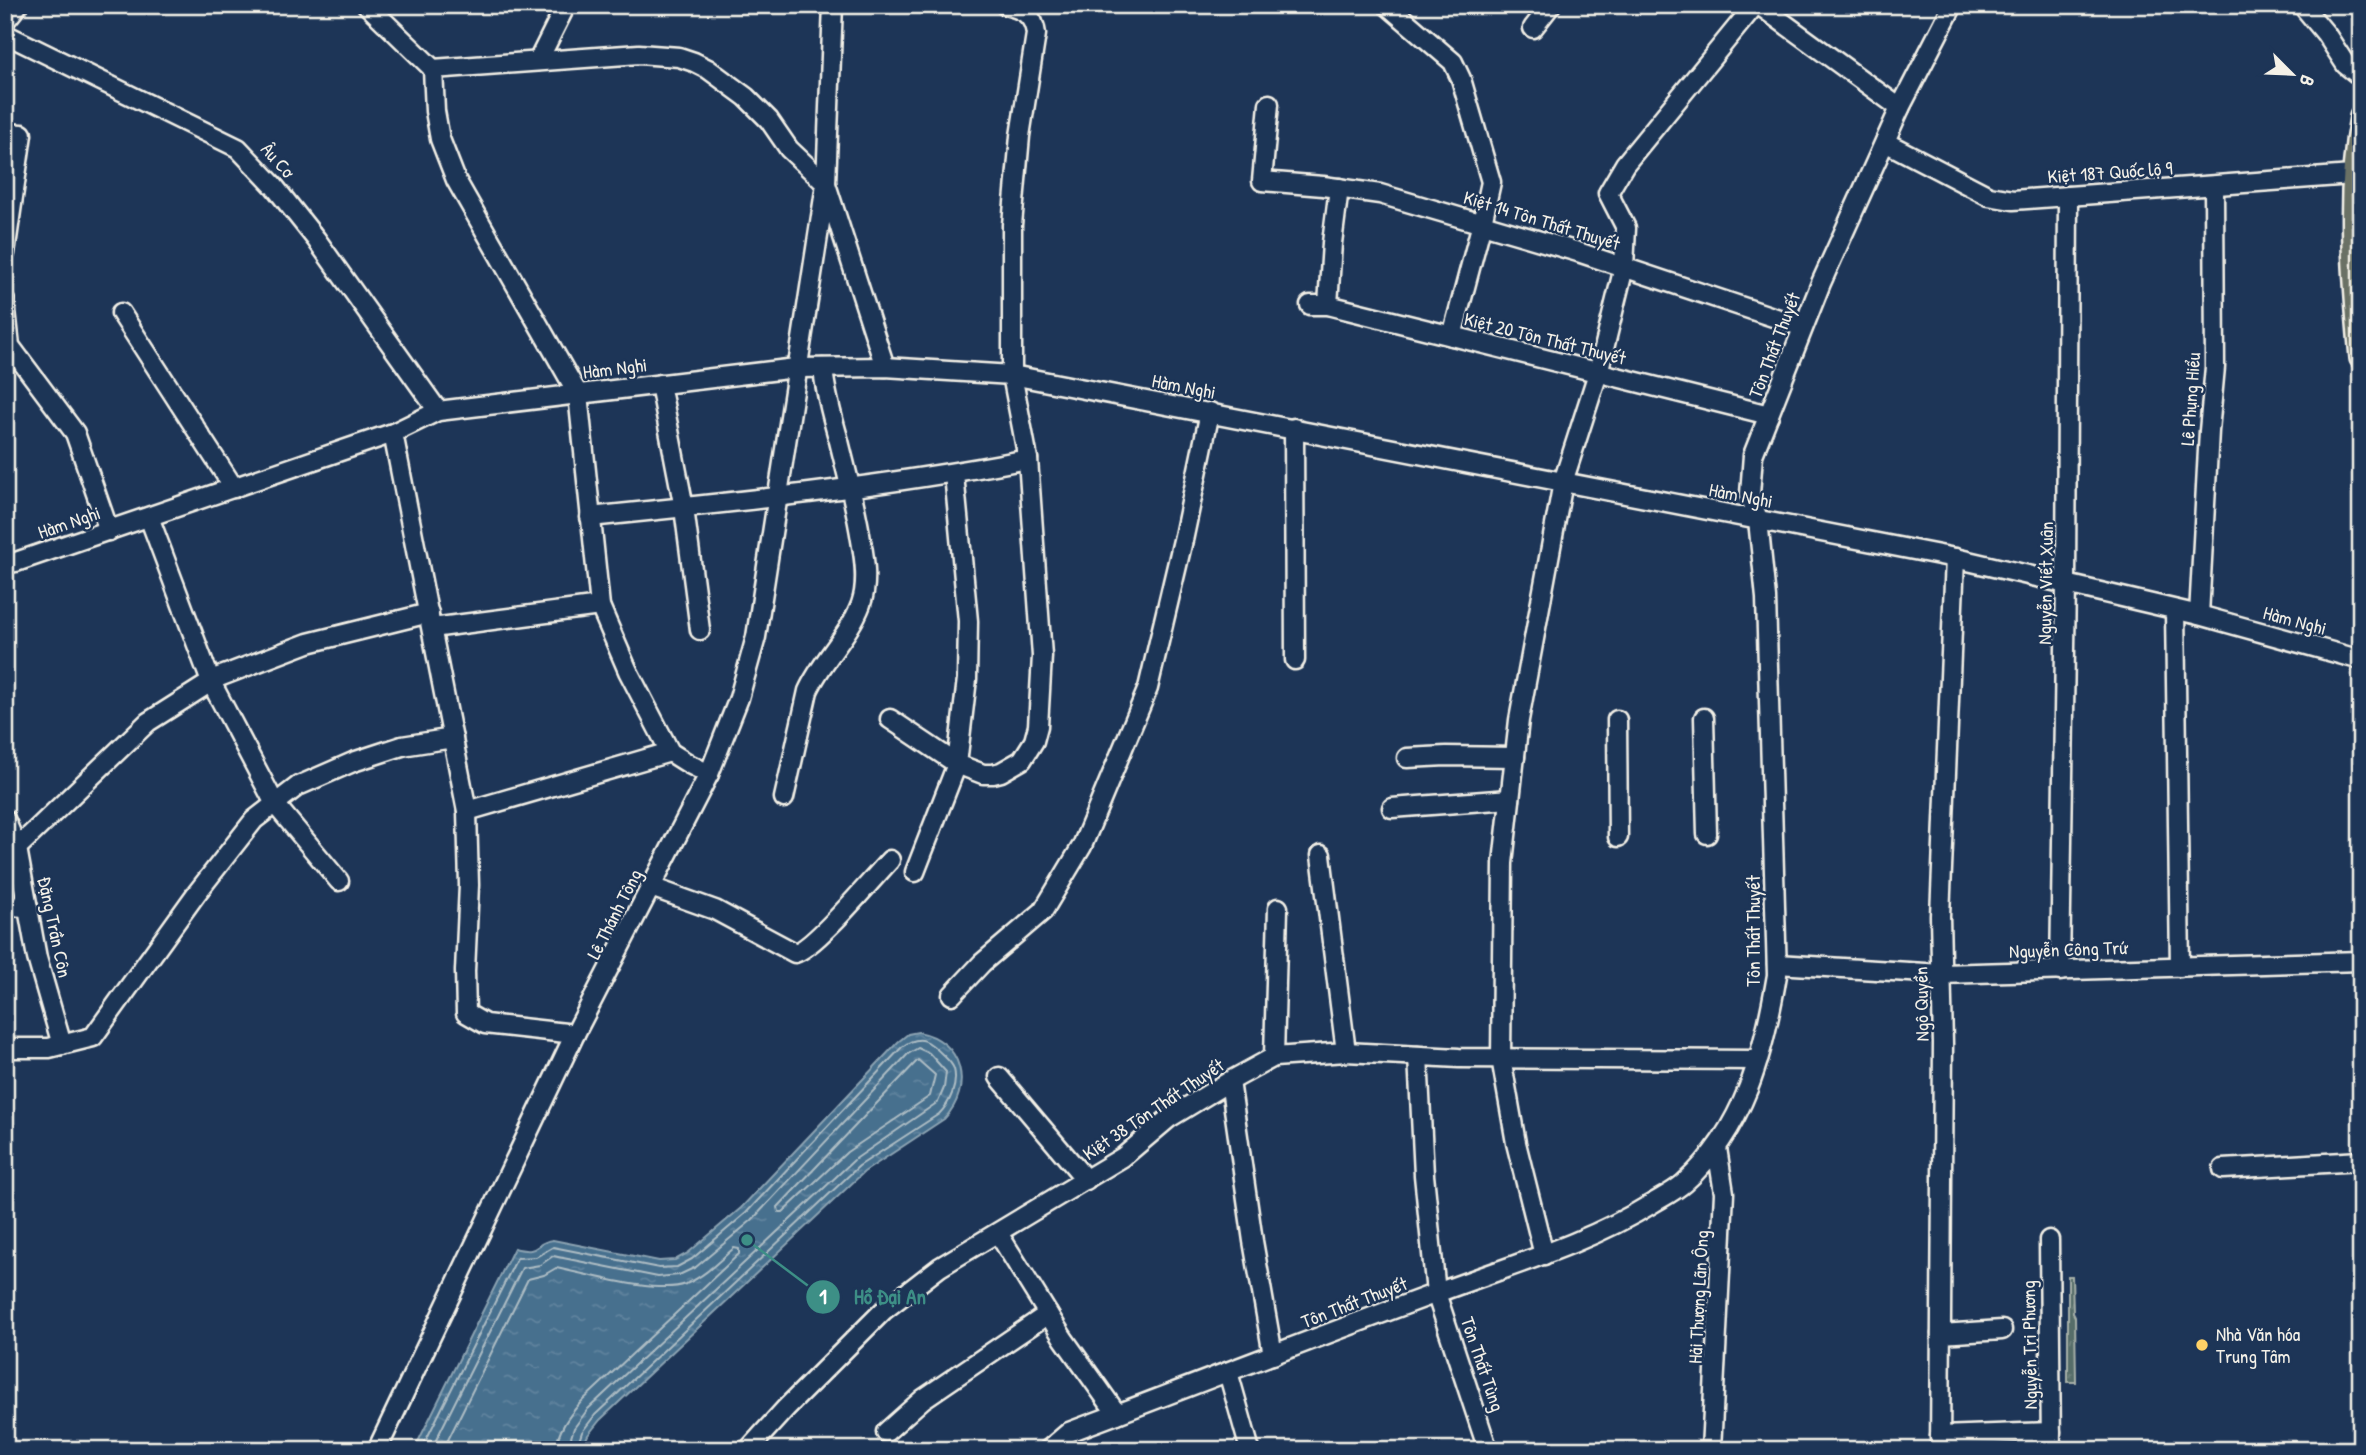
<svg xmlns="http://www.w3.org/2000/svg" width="2366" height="1455" font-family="'Patrick Hand',sans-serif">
  <defs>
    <pattern id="grass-tufts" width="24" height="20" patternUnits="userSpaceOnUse" patternTransform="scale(1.75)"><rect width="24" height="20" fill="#576d69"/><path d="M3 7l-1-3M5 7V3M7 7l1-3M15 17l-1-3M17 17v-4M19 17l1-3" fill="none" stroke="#70827e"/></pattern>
    <pattern id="water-ripples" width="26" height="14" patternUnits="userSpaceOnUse" patternTransform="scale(1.75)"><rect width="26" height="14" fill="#466f8e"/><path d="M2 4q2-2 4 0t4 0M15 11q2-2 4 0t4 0" fill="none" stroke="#61849e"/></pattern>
  </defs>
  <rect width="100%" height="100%" fill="#1d3557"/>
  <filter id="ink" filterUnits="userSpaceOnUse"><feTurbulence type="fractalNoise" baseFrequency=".0143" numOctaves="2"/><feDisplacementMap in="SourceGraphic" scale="14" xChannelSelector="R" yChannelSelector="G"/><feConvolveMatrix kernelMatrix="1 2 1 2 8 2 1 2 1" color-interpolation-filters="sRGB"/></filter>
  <g filter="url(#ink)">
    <path fill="url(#grass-tufts)" stroke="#a6afa8" stroke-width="2" d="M2068 1276H2072L2073 1313 2075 1317 2076 1382H2068Z"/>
    <path fill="url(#water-ripples)" stroke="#8ca3b2" stroke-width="2" d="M918 1032C963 1040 974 1088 944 1119L864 1172 600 1420 588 1435 581 1450H414L514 1248C542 1255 532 1243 553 1240L659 1261 675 1260 688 1253 741 1208 898 1042 908 1034Z"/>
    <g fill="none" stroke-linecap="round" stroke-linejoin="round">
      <g stroke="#aebdc4" stroke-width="2">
        <path d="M918 1060 935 1075 930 1096 847 1152 783 1212H779L778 1207Z"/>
        <path d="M421 1450 517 1258 536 1257 553 1247 659 1268 677 1267 692 1259 746 1213 902 1047C921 1033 929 1041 944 1056 948 1060 952 1063 954 1069 958 1085 950 1103 939 1114L859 1166 595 1415 582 1432 576 1450"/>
        <path d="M431 1450 522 1268 540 1265 553 1256 658 1277 679 1275 696 1267 752 1220 908 1054 918 1048 929 1053 946 1072 944 1088 938 1102 854 1160 588 1409 574 1428 567 1450"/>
        <path d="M443 1450 528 1279 544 1275 556 1268C587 1274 658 1295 686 1284 705 1276 719 1261 734 1248L739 1249V1254L581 1402C569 1416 557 1431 556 1450"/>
      </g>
      <g stroke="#f4f1e8" stroke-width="23">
        <g id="minor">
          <path d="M367 5 433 69 435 111 440 139 456 180 578 394 600 606 628 671 670 752 689 764 709 774"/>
          <path d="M1387 5 1453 62 1461 79 1491 182 1482 223 1452 336"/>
          <path d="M1759 5 1900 108"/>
          <path d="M2302 5 2326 34 2346 65 2361 77"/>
          <path d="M5 21 18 5"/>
          <path d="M1533 28 1551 5"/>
          <path d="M5 34 238 148 274 186 316 239 438 411"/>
          <path d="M538 61 566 5"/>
          <path d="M433 69 639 54 679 57 694 62 708 69 746 97 769 120 789 149 826 184 885 367"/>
          <path d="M1269 104 1262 181 1323 186 1380 194 1578 252 1803 327"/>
          <path d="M5 133 22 134 5 253"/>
          <path d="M1885 142 1989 196 2013 200 2352 175"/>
          <path d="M5 301 10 346 75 433 109 531"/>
          <path d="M1310 305H1328L1769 415"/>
          <path d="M1328 305 1332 243 1339 188"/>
          <path d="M121 313 234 488"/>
          <path d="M660 384 684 508 700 630"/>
          <path d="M1294 428 1295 660"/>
          <path d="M393 433 467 811 469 885 465 971 466 1013 485 1024 575 1034"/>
          <path d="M149 517 211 682 275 804 339 881"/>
          <path d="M590 517C737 502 883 487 1028 459"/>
          <path d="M5 564 16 562 393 433 438 411 796 368 885 367 1012 375 1955 558 2199 615 2361 660"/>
          <path d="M2175 610 2180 967"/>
          <path d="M2199 615 2209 431 2215 367 2214 186"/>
          <path d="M432 628 600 606"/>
          <path d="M1704 718 1707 834"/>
          <path d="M890 719 957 764 983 774H993L1001 772 1022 760 1034 741 1038 726 1042 656 1028 459 1012 375V225L1020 136 1036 34C1034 15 1023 9 1005 5"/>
          <path d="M1617 720 1618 837"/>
          <path d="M1407 758 1446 756 1515 757"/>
          <path d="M784 798 808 691C822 660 849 636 861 604 868 584 865 561 861 540 856 507 847 474 839 441 832 417 825 392 823 368"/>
          <path d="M1392 808 1510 799"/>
          <path d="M467 811 670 752"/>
          <path d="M5 819 17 848 37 958 62 1045"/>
          <path d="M17 848 148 722 219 677 308 643 429 613"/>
          <path d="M1321 855 1346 1052"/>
          <path d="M915 872 957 764 967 679 968 621 954 474"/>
          <path d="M651 887 715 910 795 953C814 949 874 877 890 860"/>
          <path d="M5 906 28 907"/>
          <path d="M1777 964 1942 974 2361 961"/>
          <path d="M2060 971 2066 584 2068 196"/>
          <path d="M952 995 982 963 1043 911 1082 846 1148 688 1184 536 1210 412"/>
          <path d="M5 1048H49L93 1037 196 894 254 820 298 786 353 762 402 746 453 738"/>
          <path d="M1418 1056 1424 1175 1436 1293 1488 1450"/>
          <path d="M1274 1057 1278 908"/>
          <path d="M999 1077 1086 1180"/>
          <path d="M1230 1081 1253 1241 1273 1355"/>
          <path d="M2223 1169 2361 1161"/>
          <path d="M998 1233 1063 1338 1117 1414"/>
          <path d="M2049 1240 2051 1450"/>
          <path d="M1544 1255 1516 1143 1501 1058 1503 863 1519 720 1563 482 1598 373 1624 267 1626 228 1608 193 1625 164 1755 5"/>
          <path d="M1941 1334 2002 1330"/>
          <path d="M1228 1372 1250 1450"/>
          <path d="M886 1432 923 1399 1048 1314"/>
          <path d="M1940 1436 2051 1432"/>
          <path d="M377 1450 575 1034 709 774 739 698 756 637 826 184 833 5"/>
          <path d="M748 1450 786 1408 883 1311 940 1267 1123 1157 1169 1118 1230 1081 1274 1057 1346 1052 1459 1058 1758 1060"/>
          <path d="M1048 1450 1069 1432 1117 1414C1222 1374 1328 1333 1434 1294 1508 1266 1585 1245 1653 1203 1663 1197 1675 1191 1684 1183 1745 1129 1764 1052 1777 975L1766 598 1758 520 1750 494 1753 455 1821 283 1900 108 1953 5"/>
          <path d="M1711 1450 1724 1193 1717 1148"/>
          <path d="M1940 1450 1943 1044 1940 916 1955 558"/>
        </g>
      </g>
      <g stroke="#f4f1e8" stroke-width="26">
        <path id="major" d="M2361 117C2346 196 2354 278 2361 358"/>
      </g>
      <use href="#minor" stroke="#1d3557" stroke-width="18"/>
      <use href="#major" stroke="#6b7165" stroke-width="21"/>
    </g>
  </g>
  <circle fill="#ffd166" stroke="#1d3557" stroke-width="2.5" cx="2202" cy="1345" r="7"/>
  <g text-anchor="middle" stroke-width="5" stroke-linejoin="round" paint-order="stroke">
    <g font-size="19" fill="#f4f1e8" stroke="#1d3557">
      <text transform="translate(278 160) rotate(48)" y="7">Âu Cơ</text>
      <text transform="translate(2110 172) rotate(-4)" y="7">Kiệt 187 Quốc lộ 9</text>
      <text transform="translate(1542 220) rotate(17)" y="7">Kiệt 14 Tôn Thất Thuyết</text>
      <text transform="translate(1545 338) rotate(14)" y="7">Kiệt 20 Tôn Thất Thuyết</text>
      <text transform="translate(1774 345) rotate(-69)" y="7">Tôn Thất Thuyết</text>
      <text transform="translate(615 368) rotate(-7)" y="7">Hàm Nghi</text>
      <text transform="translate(1184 386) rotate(11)" y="7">Hàm Nghi</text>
      <text transform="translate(2190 399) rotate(-86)" y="7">Lê Phụng Hiểu</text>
      <text transform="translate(1741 495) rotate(11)" y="7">Hàm Nghi</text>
      <text transform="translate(69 522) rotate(-19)" y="7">Hàm Nghi</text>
      <text transform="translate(2045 583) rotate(-89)" y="7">Nguyễn Viết Xuân</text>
      <text transform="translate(2295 620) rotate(15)" y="7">Hàm Nghi</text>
      <text transform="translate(614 914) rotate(-63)" y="7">Lê Thánh Tông</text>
      <text transform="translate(55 927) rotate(78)" y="7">Đặng Trần Côn</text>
      <text transform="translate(1753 931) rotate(-90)" y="7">Tôn Thất Thuyết</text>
      <text transform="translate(2068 949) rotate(-2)" y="7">Nguyễn Công Trứ</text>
      <text transform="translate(1921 1004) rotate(-91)" y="7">Ngô Quyền</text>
      <text transform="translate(1153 1109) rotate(-34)" y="7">Kiệt 38 Tôn Thất Thuyết</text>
      <text transform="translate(1698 1297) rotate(-87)" y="7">Hải Thượng Lãn Ông</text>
      <text transform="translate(1354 1302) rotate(-21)" y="7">Tôn Thất Thuyết</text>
      <text transform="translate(2029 1345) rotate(-91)" y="7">Nguyễn Tri Phương</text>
      <text transform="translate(1483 1364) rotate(71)" y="7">Tôn Thất Tùng</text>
    </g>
    <g font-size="19" fill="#f4f1e8" stroke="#1d3557" text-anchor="start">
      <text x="2216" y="1341">Nhà Văn hóa<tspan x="2216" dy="22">Trung Tâm</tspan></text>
    </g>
  </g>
  <path fill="none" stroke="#3d8f86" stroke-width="2.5" d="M747 1240L823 1297"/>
  <g fill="#3d8f86" stroke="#1d3557" stroke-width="2.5">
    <circle cx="747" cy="1240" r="7"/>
    <circle cx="823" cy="1297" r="18"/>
  </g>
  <g font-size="21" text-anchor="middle" font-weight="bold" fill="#fff">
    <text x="823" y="1304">1</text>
  </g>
  <g font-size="21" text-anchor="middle" font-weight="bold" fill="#3d8f86" stroke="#1d3557" stroke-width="5" stroke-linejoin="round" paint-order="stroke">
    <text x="890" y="1304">Hồ Đại An</text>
  </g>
  <rect width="2366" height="1455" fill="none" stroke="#1d3557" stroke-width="28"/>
  <rect x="14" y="14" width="2338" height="1427" fill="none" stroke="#f4f1e8" stroke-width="2.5" filter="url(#ink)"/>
  <g transform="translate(2292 74) rotate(114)" stroke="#1d3557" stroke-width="5" paint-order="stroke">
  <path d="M0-5L12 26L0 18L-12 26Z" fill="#f4f1e8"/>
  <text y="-10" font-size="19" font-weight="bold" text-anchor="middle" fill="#f4f1e8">B</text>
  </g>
</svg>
